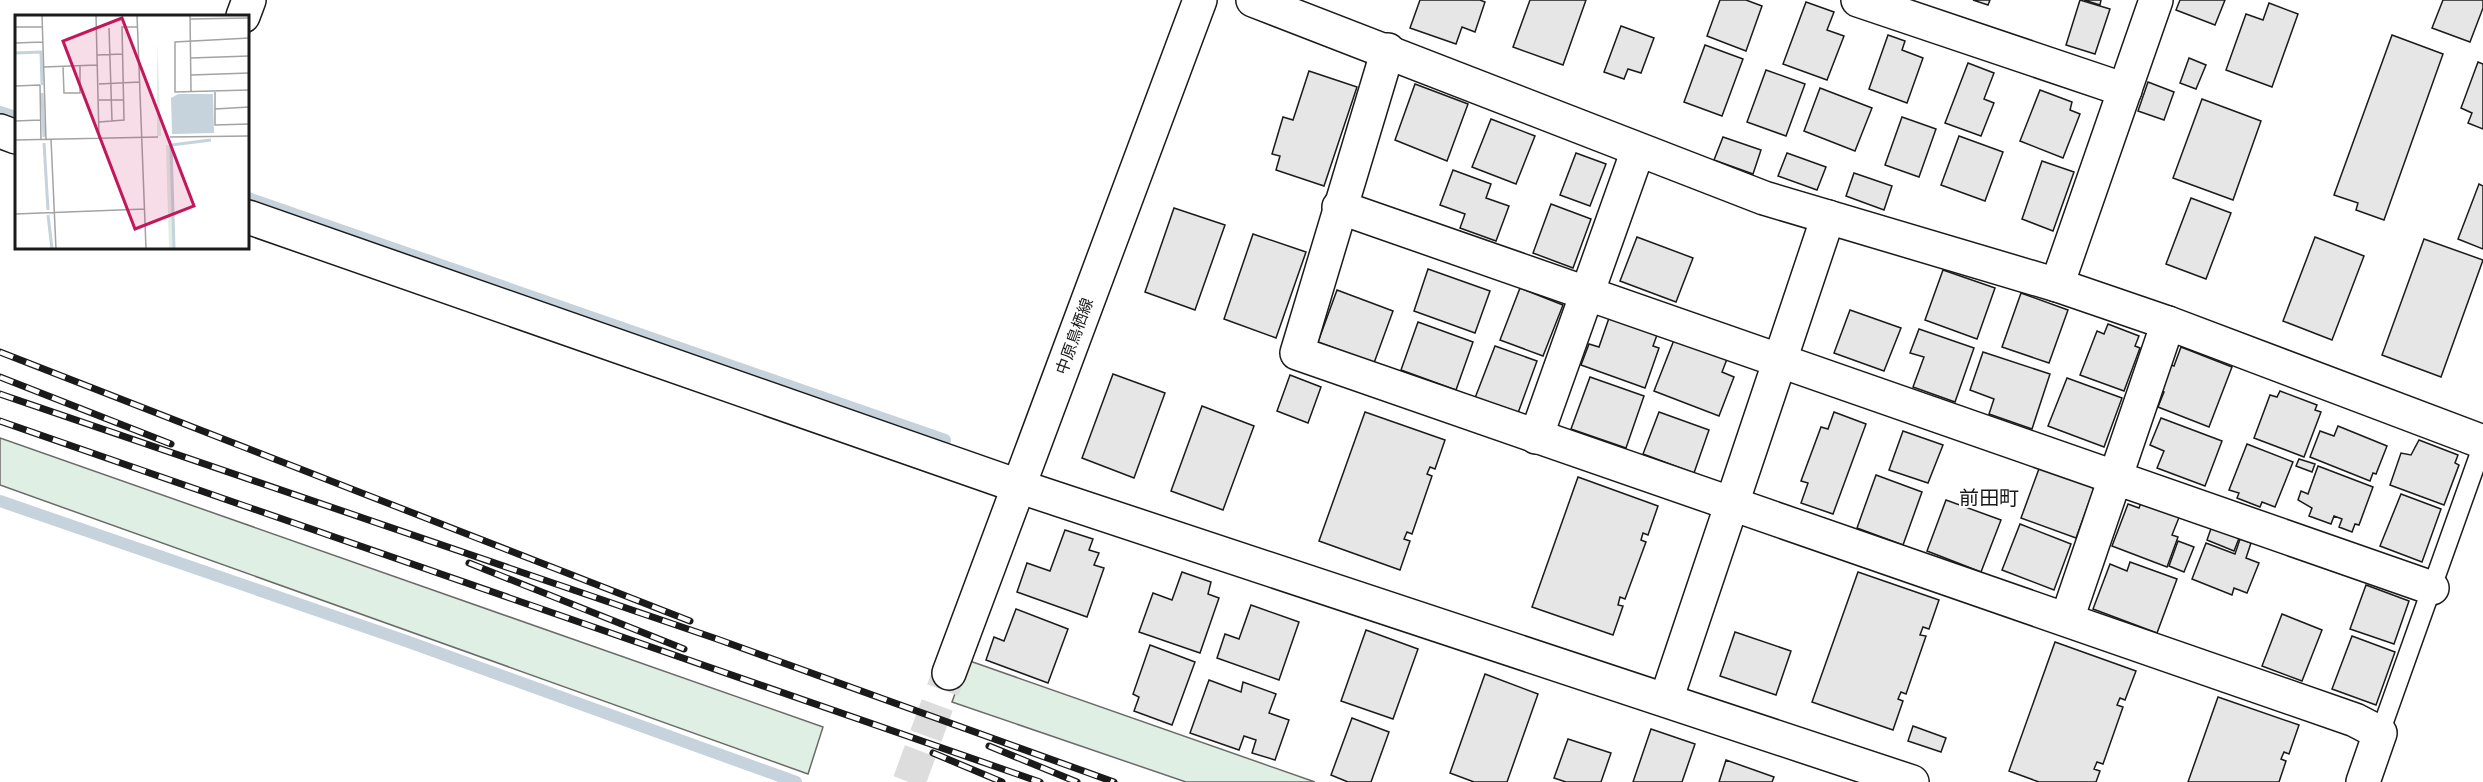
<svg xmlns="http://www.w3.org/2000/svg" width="2483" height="782" font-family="'Asap Condensed','Noto Sans JP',sans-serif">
  <rect width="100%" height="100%" fill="#fff"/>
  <g fill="#e0efe3" stroke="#6a6a6a" stroke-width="1.5">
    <path d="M0 438 823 727 808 774 0 485Z"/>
    <path d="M967 660 1315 782H1186L952 702Z"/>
  </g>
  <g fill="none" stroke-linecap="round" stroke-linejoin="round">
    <g stroke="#c6d2dc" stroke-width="12">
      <path d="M0 112 16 117"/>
      <path d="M248 198 945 440"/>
      <path d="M0 501 406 641 796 782"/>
    </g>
  </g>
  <g fill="#e6e6e6" stroke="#1a1a1a" stroke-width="1.5">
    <path d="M1420 0H1480L1485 2 1475 32 1462 27 1456 44 1410 28Z"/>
    <path d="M1530 0H1586L1563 65 1513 47Z"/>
    <path d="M1720 0H1746L1762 6 1746 51 1707 36Z"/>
    <path d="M1973 0H1990L1988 5Z"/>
    <path d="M2080 0 2110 9 2095 54 2066 45Z"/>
    <path d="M2084 0H2101L2100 5Z"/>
    <path d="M2180 0H2225L2215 25 2176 10Z"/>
    <path d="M2443 0H2483V8L2470 42 2432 28Z"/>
    <path d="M1806 2 1834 12 1827 30 1844 36 1827 80 1783 64Z"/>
    <path d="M2269 3 2298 14 2272 87 2226 70 2246 14 2263 20Z"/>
    <path d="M1621 26 1654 38 1641 73 1628 69 1624 79 1604 72Z"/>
    <path d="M1888 35 1905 41 1902 50 1923 58 1907 103 1869 89Z"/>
    <path d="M2392 35 2443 54 2384 220 2356 210 2358 203 2334 195Z"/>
    <path d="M1705 45 1743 59 1722 116 1684 102Z"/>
    <path d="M2189 58 2206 65 2196 89 2180 83Z"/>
    <path d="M2478 62 2483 64V129L2468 123 2472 113 2461 108Z"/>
    <path d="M1968 63 1994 73 1984 99 1994 103 1981 136 1945 123Z"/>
    <path d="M1766 70 1805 84 1786 136 1747 122Z"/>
    <path d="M1309 71 1357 87 1324 186 1276 170 1280 156 1272 154 1283 117 1293 120Z"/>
    <path d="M2148 82 2174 92 2164 120 2138 111Z"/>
    <path d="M1415 84 1468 104 1447 161 1395 140Z"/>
    <path d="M1820 88 1872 108 1855 151 1804 131Z"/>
    <path d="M2040 90 2072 102 2070 110 2080 114 2063 158 2020 141Z"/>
    <path d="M2202 99 2261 121 2233 200 2173 178Z"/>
    <path d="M1902 117 1936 129 1919 177 1885 165Z"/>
    <path d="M1491 119 1535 136 1516 184 1472 167Z"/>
    <path d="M1959 136 2003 152 1985 201 1941 185Z"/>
    <path d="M1723 137 1761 150 1753 174 1714 160Z"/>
    <path d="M1576 153 1606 164 1590 206 1560 195Z"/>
    <path d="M1787 153 1826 167 1817 190 1778 176Z"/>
    <path d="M2042 161 2074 172 2053 231 2022 219Z"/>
    <path d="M1453 170 1491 184 1486 198 1509 206 1496 241 1460 228 1465 214 1440 205Z"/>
    <path d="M1854 173 1892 186 1884 210 1846 196Z"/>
    <path d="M2479 184 2483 186V249L2458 239Z"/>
    <path d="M2191 198 2231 213 2206 279 2166 264Z"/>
    <path d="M1551 204 1591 219 1573 268 1533 253Z"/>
    <path d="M1174 208 1225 225 1195 310 1145 292Z"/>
    <path d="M1253 234 1306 252 1276 338 1224 319Z"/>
    <path d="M1637 237 1693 258 1676 302 1620 281Z"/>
    <path d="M2315 237 2364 256 2332 340 2283 321Z"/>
    <path d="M2424 239 2483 260 2441 377 2382 355Z"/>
    <path d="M1428 269 1490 291 1475 333 1414 311Z"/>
    <path d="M1943 270 1995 288 1977 339 1925 320Z"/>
    <path d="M1520 288 1563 305 1543 356 1500 340Z"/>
    <path d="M1337 290 1393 311 1374 363 1318 342Z"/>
    <path d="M2021 293 2068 310 2049 363 2002 347Z"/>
    <path d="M1850 310 1901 328 1884 371 1834 353Z"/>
    <path d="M1609 318 1657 335 1653 346 1659 348 1645 388 1581 365 1589 344 1599 347Z"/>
    <path d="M1418 322 1473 342 1456 390 1401 370Z"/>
    <path d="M2108 324 2139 336 2135 346 2140 348 2124 391 2080 375 2097 331 2104 334Z"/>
    <path d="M1919 329 1974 348 1955 402 1913 387 1924 357 1910 353Z"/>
    <path d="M1674 340 1727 359 1722 372 1734 377 1719 416 1654 391Z"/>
    <path d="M1495 346 1537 361 1518 413 1475 398Z"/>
    <path d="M2181 347 2232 367 2209 427 2158 407 2164 392 2156 389 2166 363 2174 366Z"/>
    <path d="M1983 352 2050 374 2032 429 1989 414 1994 399 1970 390Z"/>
    <path d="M1113 374 1165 393 1134 478 1082 458Z"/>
    <path d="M1290 375 1321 387 1308 423 1277 411Z"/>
    <path d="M1590 377 1644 396 1626 448 1571 429Z"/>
    <path d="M2067 378 2122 398 2104 447 2048 426Z"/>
    <path d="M2280 391 2317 405 2315 410 2321 412 2304 457 2254 438 2270 395 2277 397Z"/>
    <path d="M1202 406 1254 426 1223 510 1171 491Z"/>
    <path d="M1365 412 1445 440 1435 469 1430 467 1427 474 1432 476 1412 534 1407 532 1404 539 1410 541 1400 570 1319 541Z"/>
    <path d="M1659 412 1709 430 1694 473 1643 454Z"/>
    <path d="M1834 412 1866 424 1833 514 1801 503 1808 483 1801 481 1821 427 1828 429Z"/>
    <path d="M2161 418 2222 441 2205 486 2157 468 2164 451 2150 445Z"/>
    <path d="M2338 426 2387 446 2376 474 2373 473 2370 481 2310 457 2320 431 2334 436Z"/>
    <path d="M1903 431 1943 445 1928 483 1889 470Z"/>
    <path d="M2419 440 2458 455 2455 463 2459 465 2444 505 2390 485 2401 453 2411 455Z"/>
    <path d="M2247 444 2293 462 2275 507 2262 502 2260 507 2237 498 2239 493 2229 490Z"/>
    <path d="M2299 459 2315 464 2312 472 2296 466Z"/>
    <path d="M2040 466 2095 486 2076 538 2021 518Z"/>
    <path d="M2318 466 2373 487 2359 525 2355 524 2352 532 2339 527 2342 519 2334 516 2331 524 2309 516 2312 508 2298 500 2301 491 2308 494Z"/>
    <path d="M1876 475 1922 492 1903 545 1857 528Z"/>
    <path d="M1578 477 1658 506 1648 535 1643 533 1641 540 1646 542 1625 599 1620 597 1618 605 1623 606 1613 635 1532 607Z"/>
    <path d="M2401 494 2441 509 2422 562 2380 546Z"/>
    <path d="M1946 500 2001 520 1981 572 1927 551Z"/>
    <path d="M2142 500 2180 515 2172 535 2178 537 2167 567 2112 546 2128 504 2139 508Z"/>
    <path d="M2215 517 2243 528 2234 551 2207 540Z"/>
    <path d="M2020 524 2071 544 2054 590 2002 570Z"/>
    <path d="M1065 530 1093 539 1089 550 1099 553 1094 565 1104 568 1087 617 1017 592 1027 563 1050 571Z"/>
    <path d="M2240 539 2251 543 2246 558 2259 563 2247 593 2234 588 2232 595 2192 579 2206 543 2235 554Z"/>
    <path d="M2178 541 2194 547 2184 572 2169 566Z"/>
    <path d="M2130 562 2177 579 2157 633 2093 609 2110 564 2127 571Z"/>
    <path d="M1182 572 1211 582 1208 594 1219 598 1200 653 1139 632 1153 593 1172 600Z"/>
    <path d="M1858 572 1939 600 1929 629 1923 627 1920 635 1926 636 1906 694 1901 692 1898 699 1903 701 1893 730 1812 702Z"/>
    <path d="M2366 585 2409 601 2394 644 2350 629Z"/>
    <path d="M1251 605 1299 622 1279 680 1217 658 1225 634 1239 639Z"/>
    <path d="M1016 609 1068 629 1048 683 986 660 994 637 1004 641Z"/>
    <path d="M2282 614 2322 630 2302 681 2262 666Z"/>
    <path d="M1366 630 1418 649 1393 719 1341 701Z"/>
    <path d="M1735 632 1791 651 1776 695 1720 676Z"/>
    <path d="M2352 636 2395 652 2376 705 2332 689Z"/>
    <path d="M2055 642 2136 671 2125 700 2120 698 2117 705 2123 707 2103 764 2097 762 2094 769 2100 771 2096 782H2039L2009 771Z"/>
    <path d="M1150 645 1195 662 1172 725 1134 711 1139 697 1133 694Z"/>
    <path d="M1485 674 1538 694 1507 782H1474L1450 773Z"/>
    <path d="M1209 680 1241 692 1243 682 1276 694 1269 713 1289 720 1275 760 1252 753 1256 740 1244 736 1239 750 1190 733Z"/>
    <path d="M2218 697 2299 725 2289 754 2284 752 2281 759 2286 761 2279 782H2188Z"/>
    <path d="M1352 718 1389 732 1371 782H1348L1331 775Z"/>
    <path d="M1913 726 1946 738 1941 752 1908 741Z"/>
    <path d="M1651 729 1695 744 1682 782H1633Z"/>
    <path d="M1568 739 1611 753 1601 782H1566L1554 778Z"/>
    <path d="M1726 760 1774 777 1772 782H1719Z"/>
  </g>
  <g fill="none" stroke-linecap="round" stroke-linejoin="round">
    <path stroke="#ddd" stroke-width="33" stroke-dasharray="33 16" stroke-linecap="butt" d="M909 782 949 673"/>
    <g stroke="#1a1a1a" stroke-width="21">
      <path id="lane" d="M2380 733 2483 444"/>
    </g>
    <g stroke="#1a1a1a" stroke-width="36">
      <g id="street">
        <path d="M1253 0 1764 198 2057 285 2168 323 2483 442"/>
        <path d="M1858 0 2125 90"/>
        <path d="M243 16 249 0"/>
        <path d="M1388 50 1297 353 2355 720 2380 733 2363 782"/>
        <path d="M1339 207 2432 588"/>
        <path d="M2057 285 2156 0"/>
        <path d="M1536 437 1638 150"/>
        <path d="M2067 619 2168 323"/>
        <path d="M1666 700 1828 217"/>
      </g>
    </g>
    <g stroke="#1a1a1a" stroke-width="36">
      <g id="secondary">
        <path d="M0 131 16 137"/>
        <path d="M248 217 1018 486 1912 782"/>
        <path d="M949 673 1200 0"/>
      </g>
    </g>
    <use href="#lane" stroke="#fff" stroke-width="18"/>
    <use href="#street" stroke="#fff" stroke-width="33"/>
    <use href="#secondary" stroke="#fff" stroke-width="33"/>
    <g stroke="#1a1a1a" stroke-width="7">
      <g id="rail">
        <path d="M0 352 690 621"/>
        <path d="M0 377 171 444"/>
        <path d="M0 394 717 639 1114 782"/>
        <path d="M0 421 1040 782"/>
        <path d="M469 563 684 649"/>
        <path d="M989 746 1077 782"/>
        <path d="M933 753 1002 782"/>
      </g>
    </g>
    <use href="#rail" stroke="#fff" stroke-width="4.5" stroke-dasharray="14" stroke-linecap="butt"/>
  </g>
  <g text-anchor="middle" stroke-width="4.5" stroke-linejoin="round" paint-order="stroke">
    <g font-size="16" fill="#1a1a1a" stroke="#fff">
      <text transform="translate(1074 336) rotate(-70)" y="6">中原鳥栖線</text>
    </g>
    <g font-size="20" fill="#1a1a1a" stroke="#fff">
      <text x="1989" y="505">前田町</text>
    </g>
  </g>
  <g transform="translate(15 15)">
    <rect width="234" height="234" fill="#fff"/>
    <path d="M142 26 146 121H142ZM151 130H155L158 234H154Z" fill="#e0efe3"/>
    <path d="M163 79H198L199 118 157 119 156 83Z" fill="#c6d2dc"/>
    <path fill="none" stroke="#c6d2dc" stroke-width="3" d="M0 38 26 37 27 70M27 78 29 122M29 128 33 195M33 200 37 234M159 234 156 130 196 125"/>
    <path fill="none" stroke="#a3a3a3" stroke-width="1.5" d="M27 0 31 125M81 0 84 123M122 0 131 234M175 0 176 77M175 4 234 3M0 12H27M94 13 97 106M234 23 160 27V77L234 75M0 28 28 27M82 40 107 39M176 43 234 41M48 51 49 78H65V50M29 52 82 50M176 60 234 58M84 69 125 67M25 70 26 125M0 71 25 70M200 77V110L234 109M84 85H109M200 94 234 92M0 106 26 105M84 107 109 105 107 12H122M155 122 234 121M36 124 41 234M0 125 143 122M0 199 130 194"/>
    <path fill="#c2185b" fill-opacity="0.15" stroke="#c2185b" stroke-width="3" d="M107 3 179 191 120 214 48 26Z"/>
    <rect width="234" height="234" fill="none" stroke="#1a1a1a" stroke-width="3"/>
  </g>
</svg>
